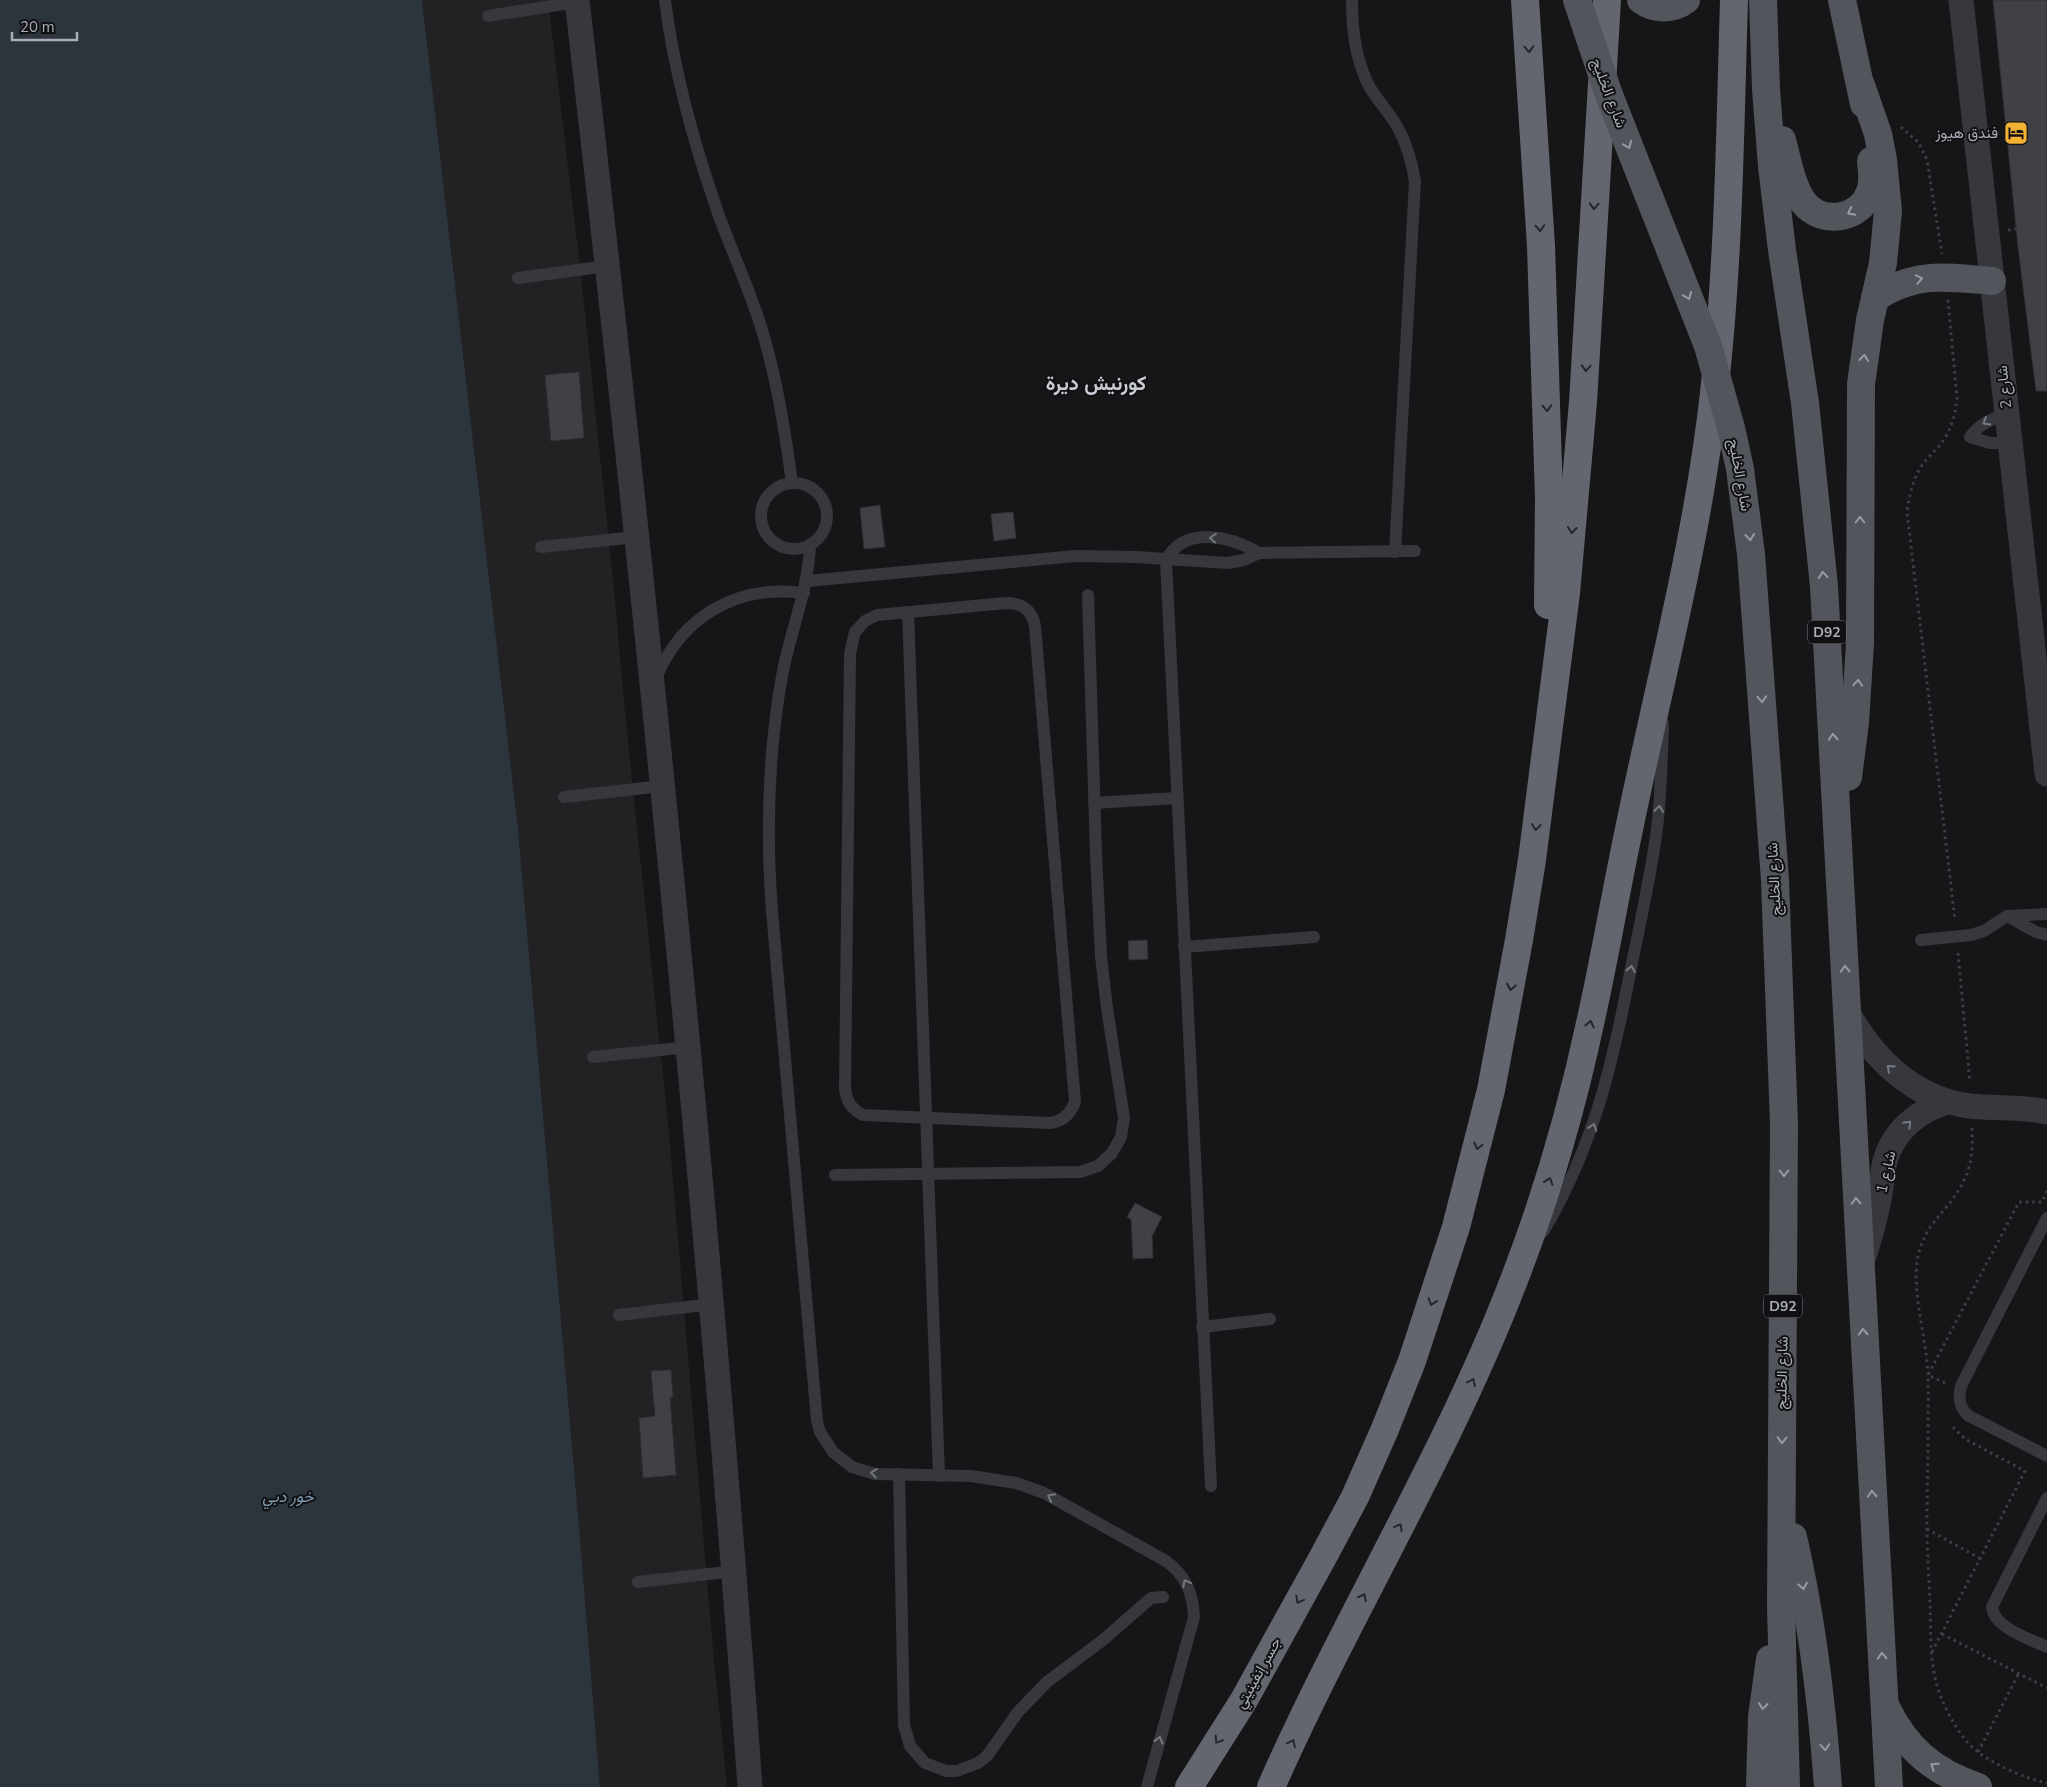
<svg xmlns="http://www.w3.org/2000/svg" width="2047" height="1787" font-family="'Nunito Sans',Vazirmatn,sans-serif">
  <rect width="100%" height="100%" fill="#161618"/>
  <path fill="#222225" d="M422 0H548L580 266 614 589 624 703 669 1133 713 1650 727 1787H600L580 1537 518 828Z"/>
  <path fill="#2c353c" d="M0 0H422L518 828 580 1537 600 1787H0Z"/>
  <g fill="#404145" stroke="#303034">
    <path d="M1993 0H2047V391H2036L2018 247Z"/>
    <path d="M579 372 584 438 551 441 545 375Z"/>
    <path d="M880 505 885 547 864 549 860 508Z"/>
    <path d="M1013 512 1016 538 994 541 991 514Z"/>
    <path d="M1147 940 1148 959 1129 960 1128 941Z"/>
    <path d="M1135 1203 1162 1217 1152 1236 1153 1258 1133 1259 1131 1219 1127 1217Z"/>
    <path d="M671 1370 673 1397H670L676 1475 643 1478 639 1418 655 1416 651 1371Z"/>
  </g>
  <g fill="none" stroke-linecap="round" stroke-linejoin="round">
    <g stroke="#3d3f44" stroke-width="3" stroke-dasharray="2.5 4" stroke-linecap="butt">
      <path d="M1901 127 1919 143 1927 160 1942 254"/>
      <path d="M2008 230 2047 225"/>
      <path d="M1948 300 1957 398C1955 416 1951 432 1939 446 1932 454 1924 461 1919 470 1912 484 1909 497 1907 512L1955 920"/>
      <path d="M1958 953 1970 1082"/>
      <path d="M1972 1128C1973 1148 1972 1168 1961 1186 1946 1214 1926 1221 1918 1256 1911 1292 1927 1339 1928 1376 1929 1427 1927 1477 1927 1527 1927 1553 1929 1578 1930 1603 1931 1635 1929 1670 1942 1700 1950 1718 1962 1740 1978 1752 1995 1765 2026 1779 2047 1783"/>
      <path d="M1945 1383 1928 1375 2019 1202H2042L2047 1191"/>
      <path d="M1927 1529 1981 1559"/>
      <path d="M1942 1634 2047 1688"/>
      <path d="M1932 1652 2025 1471 1965 1439 1953 1427"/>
      <path d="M1978 1752 2019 1673"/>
    </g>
    <g stroke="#37383d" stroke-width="12">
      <path d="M665 0C674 73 694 144 718 213 732 252 750 290 762 330 777 380 785 431 792 483"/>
      <path d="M1352 0C1352 29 1355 55 1367 82 1373 95 1383 105 1391 117 1405 136 1411 158 1415 181L1395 552"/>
      <path d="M488 16 577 2"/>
      <path d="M518 278 607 266"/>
      <path d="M2007 415C1991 418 1980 424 1970 437L1990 443H2010"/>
      <circle cx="794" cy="516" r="33"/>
      <path d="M810 546C808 591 790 632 782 676 768 754 766 832 772 911L817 1421 820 1432 833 1452 852 1467 875 1474 971 1476 1016 1483 1044 1493 1166 1561C1185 1575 1193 1592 1194 1617L1147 1787"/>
      <path d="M541 547 636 537"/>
      <path d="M807 581 1076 556 1136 557 1228 563 1244 560 1259 553 1415 551"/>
      <path d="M1006 603C1022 603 1032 610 1035 626L1075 1102C1070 1115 1062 1122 1049 1123L863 1115C851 1109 846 1101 845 1088L850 654 855 632 865 621 877 615Z"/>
      <path d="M908 612 939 1476"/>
      <path d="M656 678C682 616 737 584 804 593"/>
      <path d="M564 797 662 786"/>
      <path d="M1094 803 1177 798"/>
      <path d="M2007 916 2036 932 2047 935"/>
      <path d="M1921 940 1971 935 1984 931 2007 916 2047 914"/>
      <path d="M1184 947 1314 937"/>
      <path d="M593 1057 689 1047"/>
      <path d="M835 1175 1080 1172 1098 1166 1112 1153 1121 1137 1124 1118 1107 1008 1101 956 1096 854 1088 595"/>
      <path d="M2047 1218 1961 1386C1958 1398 1959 1408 1969 1416L2047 1456"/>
      <path d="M1543 1232C1595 1144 1613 1062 1632 963 1641 919 1651 874 1657 829 1661 794 1662 759 1663 723"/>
      <path d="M619 1315 712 1304"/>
      <path d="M1202 1327 1270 1319"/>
      <path d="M899 1474 904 1725 910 1746 925 1763 946 1771H957L978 1763 987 1756 1018 1712 1047 1682 1103 1640 1151 1598 1163 1597"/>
      <path d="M1211 1486 1166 560C1185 525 1230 536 1259 553"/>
      <path d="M2047 1498 1992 1607C1994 1628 2030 1639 2047 1647"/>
      <path d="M638 1582 735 1571"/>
    </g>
    <g stroke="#37383d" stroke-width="25">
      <path d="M577 0C646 594 707 1190 750 1787"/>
      <path d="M1961 0 2047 774"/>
      <path d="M1847 1011C1873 1059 1914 1099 1970 1106 1996 1109 2021 1106 2047 1112"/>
      <path d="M1863 1259C1870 1239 1875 1219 1879 1199 1882 1186 1882 1173 1885 1161 1894 1130 1918 1111 1947 1102"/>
    </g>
    <g stroke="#53555c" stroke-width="28">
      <path d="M1641 0C1654 10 1673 10 1686 0"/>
      <path d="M1763 0 1766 89 1772 166 1782 250 1805 403 1824 586 1889 1787"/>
      <path d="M1842 0 1864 104"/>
      <path d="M1782 140C1787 158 1792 188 1804 203 1822 225 1860 220 1870 192 1874 182 1872 171 1871 161"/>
      <path d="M1875 298C1915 271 1947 277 1992 281"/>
      <path d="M1848 777 1855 722 1860 643 1861 384 1870 320 1883 263 1888 211 1883 160 1878 134 1861 85"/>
      <path d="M1784 1124 1781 1607 1786 1787"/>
      <path d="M1793 1537C1812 1619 1822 1703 1828 1787"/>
      <path d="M1886 1707C1906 1749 1934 1772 1978 1787"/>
      <path d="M1760 1787 1762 1717 1770 1659"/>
    </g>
    <g stroke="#63666e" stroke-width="28">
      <path d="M1525 0 1541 246 1549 498 1548 605"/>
      <path d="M1189 1787 1244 1700 1323 1557 1355 1497 1385 1429 1412 1361 1456 1227 1491 1090 1519 940 1532 860 1566 593 1583 402 1607 0"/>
      <path d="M1271 1787C1347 1615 1447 1455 1514 1280 1547 1195 1572 1108 1591 1019 1604 961 1614 902 1626 844 1656 694 1697 546 1714 393 1729 263 1730 131 1734 0"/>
    </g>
    <path stroke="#53555c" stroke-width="28" d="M1577 0 1609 95 1708 346 1731 428 1740 469 1751 554 1775 880 1784 1124"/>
  </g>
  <defs><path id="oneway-chevron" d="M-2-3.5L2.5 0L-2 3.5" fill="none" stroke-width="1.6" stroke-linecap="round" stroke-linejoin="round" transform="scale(1.25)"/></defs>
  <g stroke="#26262a">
    <use href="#oneway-chevron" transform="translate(1529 49) rotate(86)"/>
    <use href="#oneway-chevron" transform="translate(1594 206) rotate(93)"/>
    <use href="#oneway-chevron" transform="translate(1540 228) rotate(87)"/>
    <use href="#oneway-chevron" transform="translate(1586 368) rotate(94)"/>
    <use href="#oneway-chevron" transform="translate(1547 408) rotate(88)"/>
    <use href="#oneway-chevron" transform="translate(1572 530) rotate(96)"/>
    <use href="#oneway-chevron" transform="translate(1536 827) rotate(97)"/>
    <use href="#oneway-chevron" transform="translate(1511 987) rotate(101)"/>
    <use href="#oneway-chevron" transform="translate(1590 1024) rotate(-77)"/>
    <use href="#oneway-chevron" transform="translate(1478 1146) rotate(103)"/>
    <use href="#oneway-chevron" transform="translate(1549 1181) rotate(-71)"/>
    <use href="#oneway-chevron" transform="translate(1432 1302) rotate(109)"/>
    <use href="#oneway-chevron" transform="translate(1472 1382) rotate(-65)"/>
    <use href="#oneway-chevron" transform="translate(1399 1527) rotate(-62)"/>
    <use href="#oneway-chevron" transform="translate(1363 1597) rotate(-64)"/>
    <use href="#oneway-chevron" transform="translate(1299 1600) rotate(119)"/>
    <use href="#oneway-chevron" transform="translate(1218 1740) rotate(123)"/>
    <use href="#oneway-chevron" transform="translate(1292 1743) rotate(-64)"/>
  </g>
  <g stroke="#979ba6">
    <use href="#oneway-chevron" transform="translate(1628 145) rotate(68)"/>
    <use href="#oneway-chevron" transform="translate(1851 212) rotate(153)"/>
    <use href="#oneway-chevron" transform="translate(1919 279) rotate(-11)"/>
    <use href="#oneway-chevron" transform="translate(1688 296) rotate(68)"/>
    <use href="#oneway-chevron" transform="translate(1864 358) rotate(-84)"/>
    <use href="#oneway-chevron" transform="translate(1860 520) rotate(-90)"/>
    <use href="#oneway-chevron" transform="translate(1750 537) rotate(84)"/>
    <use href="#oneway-chevron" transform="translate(1823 575) rotate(-95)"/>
    <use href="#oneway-chevron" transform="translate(1858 683) rotate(-86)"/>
    <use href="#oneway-chevron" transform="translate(1762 699) rotate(86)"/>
    <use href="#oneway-chevron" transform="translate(1833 737) rotate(-93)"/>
    <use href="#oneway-chevron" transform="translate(1845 969) rotate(-93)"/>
    <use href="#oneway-chevron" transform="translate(1784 1173) rotate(90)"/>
    <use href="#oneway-chevron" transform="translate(1856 1201) rotate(-93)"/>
    <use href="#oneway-chevron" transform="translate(1863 1332) rotate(-93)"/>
    <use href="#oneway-chevron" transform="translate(1782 1440) rotate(91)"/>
    <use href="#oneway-chevron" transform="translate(1872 1494) rotate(-93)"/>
    <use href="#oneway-chevron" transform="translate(1803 1586) rotate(79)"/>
    <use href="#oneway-chevron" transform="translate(1882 1656) rotate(-93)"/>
    <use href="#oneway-chevron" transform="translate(1763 1706) rotate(97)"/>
    <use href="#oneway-chevron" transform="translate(1825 1747) rotate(86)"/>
    <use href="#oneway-chevron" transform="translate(1934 1766) rotate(-145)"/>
  </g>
  <g stroke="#757881">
    <use href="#oneway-chevron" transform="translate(1986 422) rotate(150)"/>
    <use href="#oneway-chevron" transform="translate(1213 538) rotate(-175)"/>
    <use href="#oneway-chevron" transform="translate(1659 809) rotate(-84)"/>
    <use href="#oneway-chevron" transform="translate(1631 969) rotate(-79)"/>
    <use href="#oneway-chevron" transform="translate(1890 1068) rotate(-138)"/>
    <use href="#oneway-chevron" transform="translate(1908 1124) rotate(-45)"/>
    <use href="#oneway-chevron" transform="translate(1593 1127) rotate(-70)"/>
    <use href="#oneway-chevron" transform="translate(874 1473) rotate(-173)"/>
    <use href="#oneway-chevron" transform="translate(1051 1497) rotate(-152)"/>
    <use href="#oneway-chevron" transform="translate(1186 1583) rotate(-118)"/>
    <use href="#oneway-chevron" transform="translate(1159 1740) rotate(-74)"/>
  </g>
  <defs>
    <g id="hotel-square" transform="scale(1.25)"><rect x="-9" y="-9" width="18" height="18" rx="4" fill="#f2b134" stroke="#111113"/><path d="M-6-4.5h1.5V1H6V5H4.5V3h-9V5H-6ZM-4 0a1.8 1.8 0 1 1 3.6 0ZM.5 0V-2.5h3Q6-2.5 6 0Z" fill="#111"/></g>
  </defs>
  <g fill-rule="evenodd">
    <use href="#hotel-square" x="2016" y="133"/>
  </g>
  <g text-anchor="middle" stroke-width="4" stroke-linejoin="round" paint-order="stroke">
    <g fill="#111113" stroke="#7b7e86" stroke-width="1">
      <rect x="1808" y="620.5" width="38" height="23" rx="4"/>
      <rect x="1764" y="1294.5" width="38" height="23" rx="4"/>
    </g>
    <g font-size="14" font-weight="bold" fill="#a8adb8">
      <text x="1827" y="637">D92</text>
      <text x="1783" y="1311">D92</text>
    </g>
    <g font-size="15" fill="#a8adb8" stroke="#111113">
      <text transform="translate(1609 93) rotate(69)" y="5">شارع الخليج</text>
      <text transform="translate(2004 387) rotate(-96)" y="5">شارع 2</text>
      <text transform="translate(1740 475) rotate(80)" y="5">شارع الخليج</text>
      <text transform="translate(1774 879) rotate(-93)" y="5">شارع الخليج</text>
      <text transform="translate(1886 1172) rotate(-77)" y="5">شارع 1</text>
      <text transform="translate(1782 1373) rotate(-89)" y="5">شارع الخليج</text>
      <text transform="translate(1258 1673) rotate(-61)" y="5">جسر إنفينيتي</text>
    </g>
    <g font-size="15" fill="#a8adb8" stroke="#111113" text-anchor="end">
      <text x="1998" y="138">فندق هيوز</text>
    </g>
    <g font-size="16" font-style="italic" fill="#7f9bb3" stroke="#111113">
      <text x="288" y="1502">خور دبي</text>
    </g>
    <g font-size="20" font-weight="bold" fill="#c9ccd4" stroke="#111113">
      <text x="1096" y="390">كورنيش ديرة</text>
    </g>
  </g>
  <path d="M12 32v8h65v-8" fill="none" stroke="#a8adb8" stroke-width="2.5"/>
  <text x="20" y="32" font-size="15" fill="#a8adb8" stroke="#111113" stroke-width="4" paint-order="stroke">20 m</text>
</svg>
